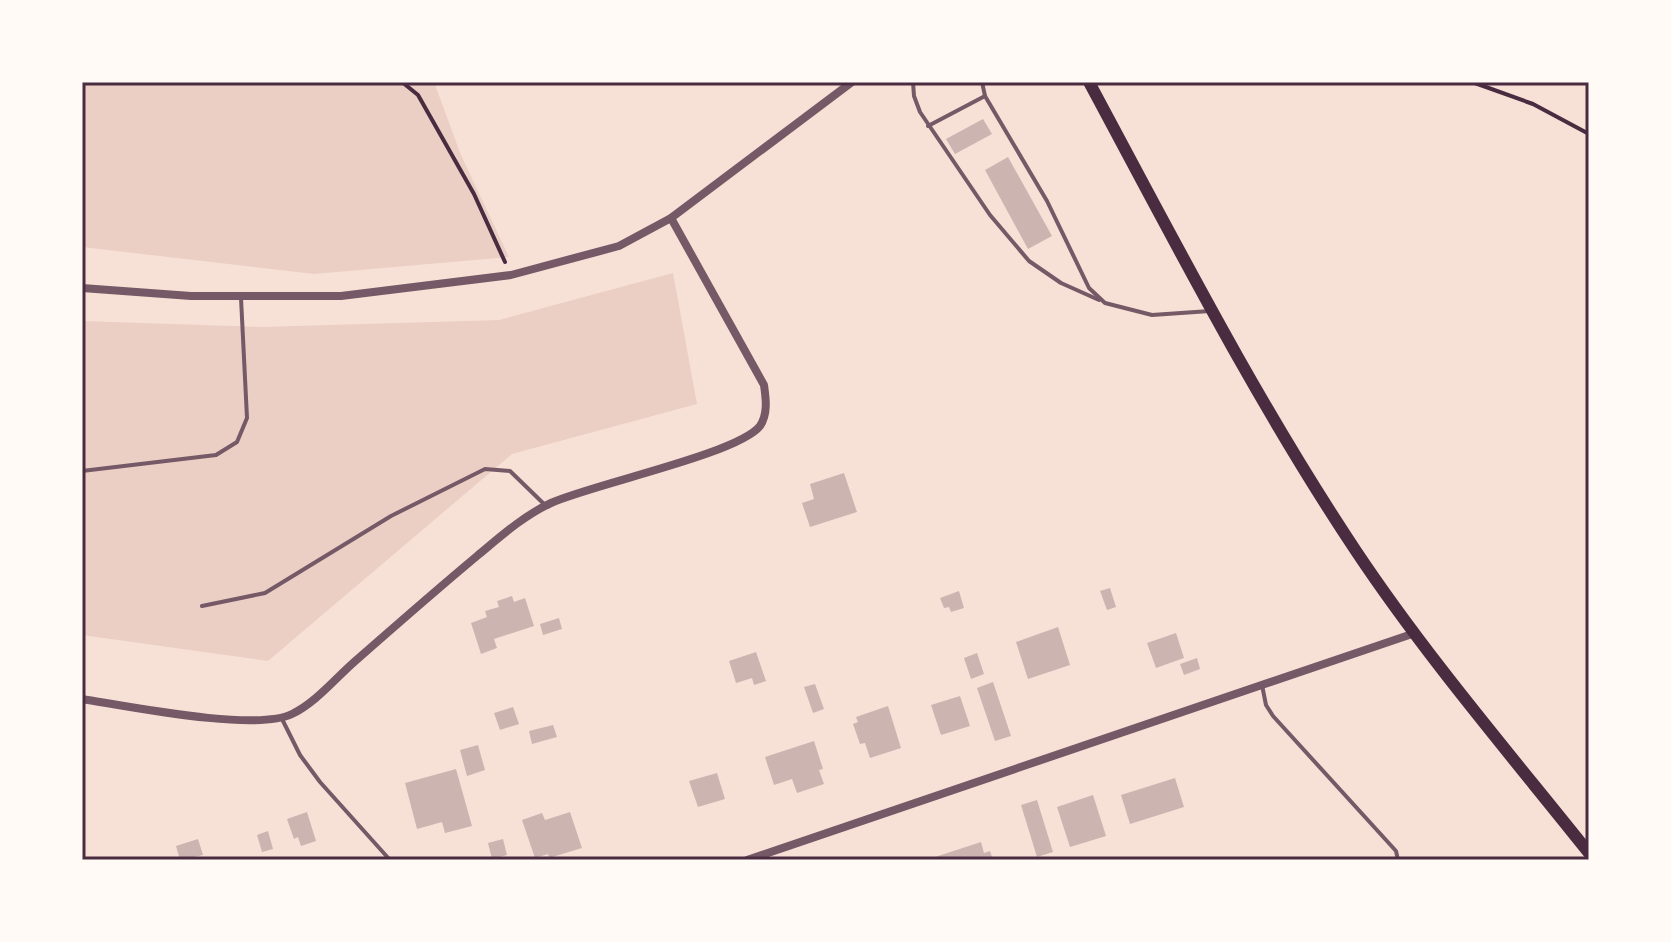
<svg xmlns="http://www.w3.org/2000/svg" width="1671" height="942" font-family="Helvetica,sans-serif">
  <rect width="100%" height="100%" fill="#f7e1d7"/>
  <g fill="#ebcfc5">
    <path d="M82 82H434L461 155 509 257 314 274 82 247Z"/>
    <path d="M673 273 697 404 512 454 268 661 82 635V321L262 327 499 320Z"/>
  </g>
  <g fill="#ccb4b1">
    <path d="M983 119 992 134 955 154 946 139Z"/>
    <path d="M1008 157 1052 236 1028 249 985 170Z"/>
    <path d="M844 473 857 512 810 527 802 503 814 499 810 484Z"/>
    <path d="M1110 588 1116 607 1107 610 1100 591Z"/>
    <path d="M959 591 964 608 951 612 949 607 944 608 940 598Z"/>
    <path d="M512 596 514 602 525 598 534 626 494 639 497 648 481 654 471 623 487 617 485 611 499 607 497 601Z"/>
    <path d="M559 618 562 629 543 635 540 624Z"/>
    <path d="M1058 627 1070 665 1028 679 1016 642Z"/>
    <path d="M1176 633 1184 658 1156 668 1147 643Z"/>
    <path d="M756 652 766 681 754 685 752 678 736 683 729 661Z"/>
    <path d="M977 653 984 674 971 679 964 658Z"/>
    <path d="M1197 658 1200 669 1184 675 1180 664Z"/>
    <path d="M993 682 1011 736 995 741 977 688Z"/>
    <path d="M815 684 824 709 813 713 804 687Z"/>
    <path d="M960 696 970 726 941 735 931 705Z"/>
    <path d="M888 706 901 748 870 758 865 743 860 744 853 724 858 722 856 717Z"/>
    <path d="M513 707 519 724 500 730 494 713Z"/>
    <path d="M553 725 557 737 532 744 529 731Z"/>
    <path d="M814 741 823 769 819 770 824 784 797 793 792 779 774 785 765 757Z"/>
    <path d="M478 745 485 770 467 776 460 750Z"/>
    <path d="M456 769 472 826 445 833 442 822 417 829 405 783Z"/>
    <path d="M717 773 725 799 698 807 689 781Z"/>
    <path d="M1175 778 1184 807 1130 824 1121 795Z"/>
    <path d="M1093 795 1106 836 1070 847 1057 807Z"/>
    <path d="M1037 800 1053 852 1037 857 1021 805Z"/>
    <path d="M307 812 316 841 301 846 298 837 294 839 287 819Z"/>
    <path d="M570 812 582 848 549 858 548 854 535 858 522 820 542 813 545 820Z"/>
    <path d="M268 831 273 849 262 852 257 835Z"/>
    <path d="M198 839 203 855 180 860 176 846Z"/>
    <path d="M503 839 507 855 492 859 488 843Z"/>
    <path d="M981 842 984 853 990 851 993 860H932V858Z"/>
  </g>
  <g fill="none" stroke-linecap="round" stroke-linejoin="round">
    <g stroke="#4a2c40" stroke-width="4">
      <path d="M402 82 418 95 474 194 505 262"/>
      <path d="M1472 82 1533 104 1589 134"/>
    </g>
    <g stroke="#755966" stroke-width="4">
      <path d="M913 82 914 96 920 112 990 215 1029 261 1061 283 1099 300"/>
      <path d="M982 82 985 96 1047 201 1089 288 1105 303 1152 315 1210 311"/>
      <path d="M928 126 985 96"/>
      <path d="M82 471 216 455 237 442 247 418 241 298"/>
      <path d="M202 606 265 593 391 516 485 469 510 471 544 504"/>
      <path d="M1262 685 1266 705 1273 716 1396 851 1398 860"/>
      <path d="M281 717 300 755 320 782 390 860"/>
    </g>
    <g stroke="#755966" stroke-width="8">
      <path d="M82 288 191 296H341L511 275 619 246 671 218 852 82"/>
      <path d="M82 699C127 706 255 732 292 714 315 703 334 680 353 663 394 627 435 591 477 556 500 537 523 516 551 503 593 484 738 454 760 426 768 414 766 399 764 385L671 218"/>
      <path d="M747 860 1415 633"/>
    </g>
    <path stroke="#4a2c40" stroke-width="12" d="M1089 82C1174 240 1256 401 1356 551 1426 656 1510 754 1589 853"/>
  </g>
  <rect width="1671" height="942" fill="none" stroke="#fffaf5" stroke-width="168"/>
  <rect x="84" y="84" width="1503" height="774" fill="none" stroke="#4a2c40" stroke-width="3"/>
</svg>
